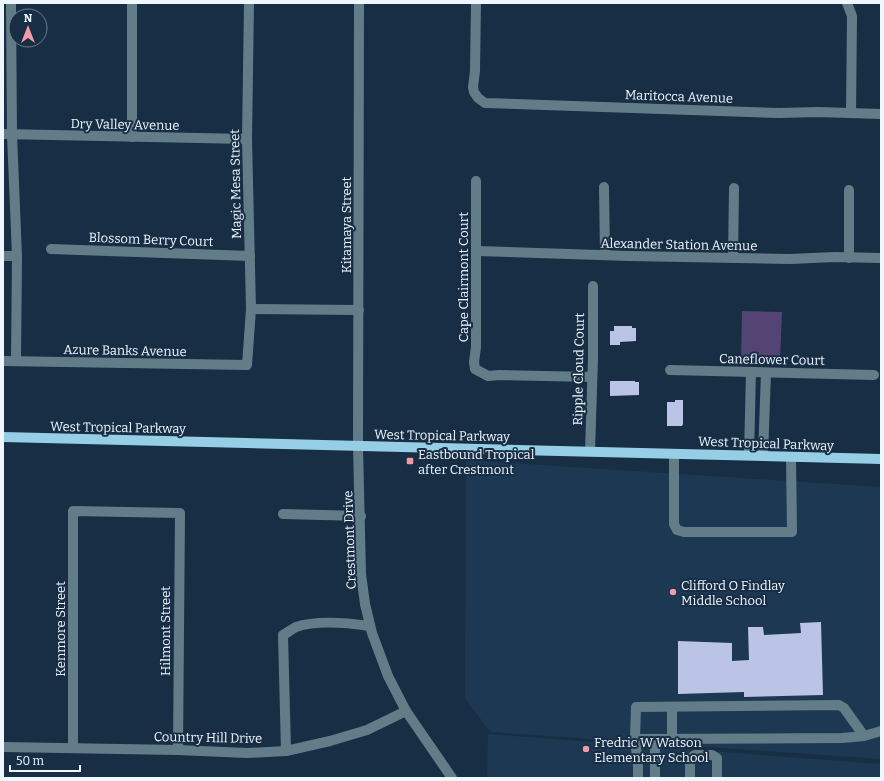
<svg xmlns="http://www.w3.org/2000/svg" width="884" height="781" font-family="Bitter,serif">
  <rect width="100%" height="100%" fill="#182e44"/>
  <g fill="#1d3853">
    <path d="M466 460 881 487V759L490 732 465 698Z"/>
    <path d="M488 734 881 764V778H487Z"/>
  </g>
  <path fill="#534473" d="M742 311 782 312 780 362 741 361Z"/>
  <g fill="#bbc4e6">
    <path d="M614 326H632V328H636V341L620 342V345H610V331H614Z"/>
    <path d="M610 381H635V382H639V395L610 396Z"/>
    <path d="M675 400H683V424L682 426H667V402H675Z"/>
    <path d="M821 622 823 695 744 697V692L678 694V641L732 643V661L749 660 748 627H763L764 635 801 633 800 623Z"/>
  </g>
  <g fill="none" stroke-linecap="round" stroke-linejoin="round">
    <g stroke="#637d88" stroke-width="10">
      <path d="M11 3 12 135 17 256 16 361"/>
      <path d="M132 3V137"/>
      <path d="M359 3 358 446 361 574 365 604 372 633 388 676 406 711 452 778"/>
      <path d="M476 3 475 71 473 87 474 92 478 98 485 103 779 113 818 112 881 114"/>
      <path d="M847 3 852 16 851 113"/>
      <path d="M3 134 247 139"/>
      <path d="M476 181V347L474 362 475 369 488 376 499 375 592 377"/>
      <path d="M604 187 605 255"/>
      <path d="M51 249 250 256"/>
      <path d="M476 251 629 256 790 259 835 257 881 258"/>
      <path d="M3 256H17"/>
      <path d="M733 258 734 188"/>
      <path d="M849 258V190"/>
      <path d="M251 309 359 310"/>
      <path d="M3 361 247 365 251 309 247 139 249 3"/>
      <path d="M670 370 874 375"/>
      <path d="M590 451 593 358V286"/>
      <path d="M674 454V524L677 530 684 532H792L791 457"/>
      <path d="M749 455 751 372"/>
      <path d="M763 456 766 373"/>
      <path d="M283 514 361 516"/>
      <path d="M672 707V739"/>
      <path d="M864 736 844 708 839 705 636 707 635 739 842 738 864 736 881 731"/>
      <path d="M635 739 638 766V778"/>
      <path d="M655 739V778"/>
      <path d="M3 747 178 750 247 753 286 751 330 741 367 730 406 711"/>
      <path d="M73 747V511L180 513 178 750"/>
      <path d="M286 751 283 635C287 633 292 629 296 627 316 620 349 623 370 626"/>
      <path d="M690 778V759L695 755H712L717 758V778"/>
    </g>
    <path stroke="#96cee6" stroke-width="10" d="M3 437 881 459"/>
  </g>
  <g fill="#f39aa9" stroke="#182e44" stroke-width="1.5">
    <rect x="406" y="457" width="8" height="8" rx="2"/>
    <circle cx="673" cy="592" r="4"/>
    <circle cx="586" cy="749" r="4"/>
  </g>
  <g text-anchor="middle" stroke-width="4" stroke-linejoin="round" paint-order="stroke">
    <g font-size="13" fill="#eef6ff" stroke="#182e44">
      <text transform="translate(679 96) rotate(2)" y="5">Maritocca Avenue</text>
      <text transform="translate(125 124) rotate(1)" y="5">Dry Valley Avenue</text>
      <text transform="translate(235 184) rotate(-91)" y="5">Magic Mesa Street</text>
      <text transform="translate(346 225) rotate(-90)" y="5">Kitamaya Street</text>
      <text transform="translate(151 239) rotate(2)" y="5">Blossom Berry Court</text>
      <text transform="translate(679 244) rotate(1)" y="5">Alexander Station Avenue</text>
      <text transform="translate(463 277) rotate(-90)" y="5">Cape Clairmont Court</text>
      <text transform="translate(125 350) rotate(1)" y="5">Azure Banks Avenue</text>
      <text transform="translate(772 359) rotate(1)" y="5">Caneflower Court</text>
      <text transform="translate(578 369) rotate(-89)" y="5">Ripple Cloud Court</text>
      <text transform="translate(118 427) rotate(1)" y="5">West Tropical Parkway</text>
      <text transform="translate(442 435) rotate(1)" y="5">West Tropical Parkway</text>
      <text transform="translate(766 443) rotate(2)" y="5">West Tropical Parkway</text>
      <text transform="translate(349 540) rotate(-92)" y="5">Crestmont Drive</text>
      <text transform="translate(60 629) rotate(-90)" y="5">Kenmore Street</text>
      <text transform="translate(165 631) rotate(-90)" y="5">Hilmont Street</text>
      <text transform="translate(208 737) rotate(1)" y="5">Country Hill Drive</text>
    </g>
    <g font-size="13" fill="#eef6ff" stroke="#182e44" text-anchor="start">
      <text x="418" y="459">Eastbound Tropical<tspan x="418" dy="15">after Crestmont</tspan></text>
      <text x="681" y="590">Clifford O Findlay<tspan x="681" dy="15">Middle School</tspan></text>
      <text x="594" y="747">Fredric W Watson<tspan x="594" dy="15">Elementary School</tspan></text>
    </g>
  </g>
  <rect width="884" height="781" fill="none" stroke="#eef6ff" stroke-width="8"/>
  <g transform="translate(28 28)"><circle r="19" fill="#182e44" stroke="#6e7e8f"/>
  <path d="M0-3L7 15L0 10L-7 15Z" fill="#f39aa9"/>
  <text y="-6" font-size="11" font-weight="bold" text-anchor="middle" fill="#eef6ff">N</text>
  </g>
  <path d="M10 765v6h70v-6" fill="none" stroke="#eef6ff" stroke-width="2"/>
  <text x="16" y="765" font-size="12" fill="#eef6ff" stroke="#182e44" stroke-width="3" paint-order="stroke">50 m</text>
</svg>
